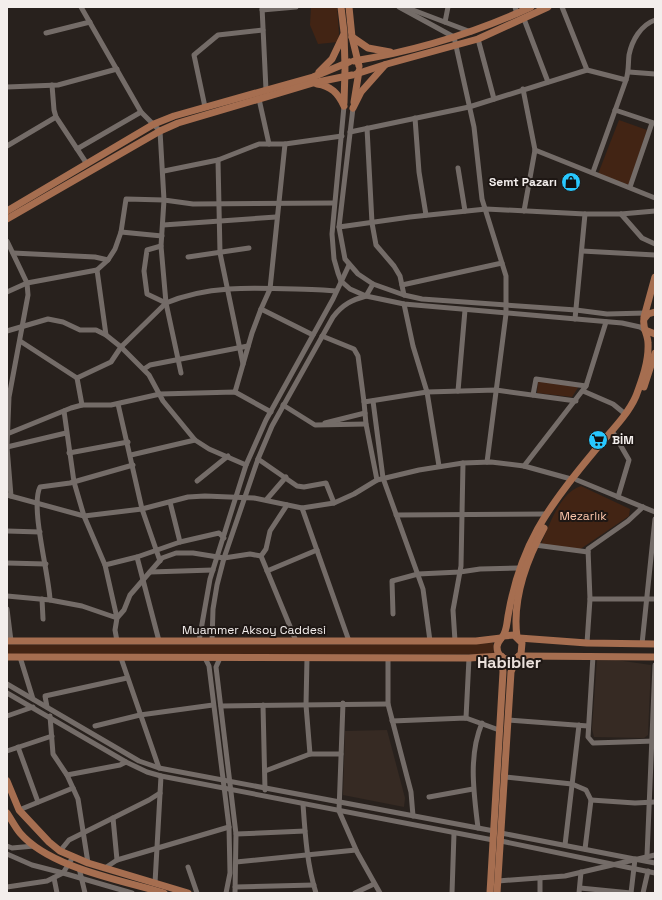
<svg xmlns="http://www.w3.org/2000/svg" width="662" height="900" font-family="'Space Grotesk',sans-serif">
  <rect width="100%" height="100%" fill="#28211d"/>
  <g fill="#362a23">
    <path d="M597 659 616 660 651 665 648 735 644 738 594 737 592 729Z"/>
    <path d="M387 730 405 798 404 807 343 795 345 731Z"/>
  </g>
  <g fill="#422414">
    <path d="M311 7H337L339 33 338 42 318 44 310 25Z"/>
    <path d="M619 120 647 130 629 185 598 174Z"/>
    <path d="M538 380 579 386 572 397 537 393Z"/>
    <path d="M581 486 630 509 629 516 579 550 541 544C549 526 560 492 581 486Z"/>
    <path d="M493 643 494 654H7V645H334Z"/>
  </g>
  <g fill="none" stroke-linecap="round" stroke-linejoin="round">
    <g stroke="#746c68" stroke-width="5">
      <path d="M81 7 141 112 160 131 164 200 193 204 334 203"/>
      <path d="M262 7 266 90"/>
      <path d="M399 7 454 37 474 127 482 199 506 276V314L487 462"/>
      <path d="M405 7 471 32"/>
      <path d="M515 7 517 14"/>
      <path d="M562 7 587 70"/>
      <path d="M262 10 296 7"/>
      <path d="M524 19 548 82"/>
      <path d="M445 22 448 7"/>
      <path d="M46 33 90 22"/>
      <path d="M478 39 494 99"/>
      <path d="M629 72 655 74"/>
      <path d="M52 85 54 110 56 117 87 164"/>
      <path d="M7 87 58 85 117 69"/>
      <path d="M523 89 535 150 524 211"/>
      <path d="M259 99 269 144"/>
      <path d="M344 106 332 234 334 259 338 273 341 281 350 289 366 296 404 304 622 323 640 327 645 330"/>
      <path d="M205 107 194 55 218 35 263 30"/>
      <path d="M353 108 339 227 345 259 358 274 373 284 404 295 422 299 576 310 607 314 646 313"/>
      <path d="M615 110 654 123"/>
      <path d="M415 118 419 172 426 215"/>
      <path d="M367 128 372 223 376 245 394 266 400 276 404 295"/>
      <path d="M350 132 469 107 587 70 626 80C629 71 628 64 629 55 632 40 641 25 655 20"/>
      <path d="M285 144 270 289 261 309 313 335"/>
      <path d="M7 146 56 117"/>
      <path d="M77 149 141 112"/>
      <path d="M535 150 655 198"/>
      <path d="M218 160 220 253 243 364"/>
      <path d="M458 168 465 211"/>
      <path d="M164 171 218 160 259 144H285L342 136"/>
      <path d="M593 172 626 80"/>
      <path d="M630 187 652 123"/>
      <path d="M621 214 642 238 655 244"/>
      <path d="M163 225 276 217"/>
      <path d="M339 227 410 217 486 209 585 214H621L655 211"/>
      <path d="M121 232 162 236"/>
      <path d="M7 241 27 283 28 295 9 397 7 447 11 496"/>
      <path d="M161 246 147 250 144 271 147 294 166 303"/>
      <path d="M582 251 655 255"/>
      <path d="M13 253 95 257 108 260"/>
      <path d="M188 257 249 248"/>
      <path d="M97 270 106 335"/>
      <path d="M402 285 502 263"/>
      <path d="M7 292 27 283 97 270 108 260 115 249 121 232 126 199 164 200 161 246 166 303"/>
      <path d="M404 304 413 346 427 392 439 466"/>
      <path d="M575 319 585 214"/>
      <path d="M7 331 48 319 63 322 80 330H96L106 335 121 347 149 375 163 401 195 440 209 449 246 465"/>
      <path d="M322 336 354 349 358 356 364 402 427 392 496 390 576 401"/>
      <path d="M20 341 77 378"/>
      <path d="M144 369 150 365 248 346"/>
      <path d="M181 373 166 303C214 282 271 289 323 290L336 291"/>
      <path d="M458 391 465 310"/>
      <path d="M583 391 613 404 624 413"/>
      <path d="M235 392 252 333 261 309"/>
      <path d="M533 395 536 379 586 386"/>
      <path d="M373 401 383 478 423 589 430 641"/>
      <path d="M364 402 366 424 377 480"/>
      <path d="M118 404 142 509 160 561"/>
      <path d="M82 405 77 378 111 362 121 347 166 303"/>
      <path d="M283 405 315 425 366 424"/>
      <path d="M325 423 365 413"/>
      <path d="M7 434 71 408 82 405H111L160 394 235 392 271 412"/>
      <path d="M614 434 629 460 618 497"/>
      <path d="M7 447 66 433"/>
      <path d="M69 453 128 442"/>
      <path d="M131 455 195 440"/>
      <path d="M258 459 297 486 304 487 326 483 334 503"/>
      <path d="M524 466 586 386 606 322"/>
      <path d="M577 480 655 512"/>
      <path d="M197 481 228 456"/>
      <path d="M7 495 84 516 142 509 188 497 205 496 254 498 302 508 334 503 354 494 377 480 419 470 463 463 491 462 524 466 571 479"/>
      <path d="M267 499 286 477"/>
      <path d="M170 502 180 542"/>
      <path d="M302 508 349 641"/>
      <path d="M396 515 546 514"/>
      <path d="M7 531 40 532"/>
      <path d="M535 545 588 552"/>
      <path d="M261 556 266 549 270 531 287 505"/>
      <path d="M137 557 180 542 219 533 224 538"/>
      <path d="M7 563 46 564"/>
      <path d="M105 565 137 557 159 641"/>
      <path d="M267 571 317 550"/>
      <path d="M150 572 213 570"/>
      <path d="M7 596 50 600 82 606 117 618 105 565 84 516 74 482 64 411"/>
      <path d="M42 599 43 619"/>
      <path d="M590 599H655"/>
      <path d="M50 600C49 574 30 507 40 487L70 483 133 465"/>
      <path d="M7 609 11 641"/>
      <path d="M393 614 392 581 418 574 460 572 480 569 519 568"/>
      <path d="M117 641 115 630 117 618 124 610 130 595 162 558 176 553H193L224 558 250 554 261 556 296 641"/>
      <path d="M199 641 210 579 246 465 266 420 333 299 349 265"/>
      <path d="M212 641 213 609 217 585 224 558 258 459 272 426 333 317C343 304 352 300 366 296L373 284"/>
      <path d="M455 641 453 610 461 566 463 463"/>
      <path d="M587 643 590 599 588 549 628 521 643 507"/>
      <path d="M642 644 655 519"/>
      <path d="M593 656 588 737 593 743 655 741"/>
      <path d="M20 657 33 699"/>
      <path d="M121 658 159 768"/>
      <path d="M205 658 209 666 229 827 230 873 226 893"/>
      <path d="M220 658 216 667 236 834 235 893"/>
      <path d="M307 658 306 705 310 754"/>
      <path d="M388 658V704L411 792 413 816"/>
      <path d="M7 684 139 761 159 768 494 831"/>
      <path d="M7 693 126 762 147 772 161 776 493 840"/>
      <path d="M343 703 339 811 357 852 380 893"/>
      <path d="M263 705 265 790"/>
      <path d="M221 706 388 704"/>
      <path d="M47 707 45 696 127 678"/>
      <path d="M7 716 33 707"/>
      <path d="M50 716 53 754 67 775 78 799 88 863"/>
      <path d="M466 718 469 658"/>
      <path d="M508 720 588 726"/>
      <path d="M392 721 466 718 499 730"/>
      <path d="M95 726 140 715 213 705"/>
      <path d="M18 747 38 802"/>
      <path d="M7 751 52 736"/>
      <path d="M265 771 310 754H341"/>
      <path d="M67 775 120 765 126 762"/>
      <path d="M505 777 572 784 586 790 591 800 585 849"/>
      <path d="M429 797 473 789"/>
      <path d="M591 800 635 803 655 802"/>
      <path d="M303 804C305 833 307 865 316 893"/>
      <path d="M19 810 73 788"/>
      <path d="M113 818 117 860"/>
      <path d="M478 828C474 794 468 756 482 723"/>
      <path d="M501 833 655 863"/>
      <path d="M236 834 305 831"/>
      <path d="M501 841 655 873"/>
      <path d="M565 845 579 725"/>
      <path d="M7 846 12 848 34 846"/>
      <path d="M60 851 69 840 149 800 160 793"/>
      <path d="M7 854 32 865 63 873 73 857"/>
      <path d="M647 856 655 665"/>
      <path d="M236 862 356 850"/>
      <path d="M188 867 197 893"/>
      <path d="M79 868 85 893"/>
      <path d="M105 868 117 860 229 827"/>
      <path d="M54 878 57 893"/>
      <path d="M498 881 565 876 655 855"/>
      <path d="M155 883 161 776"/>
      <path d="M7 887 47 881 63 873 132 893"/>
      <path d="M235 887 314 885"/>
      <path d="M580 888 631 893"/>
      <path d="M355 893 374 884"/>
      <path d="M452 893 454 833"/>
      <path d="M540 893V878"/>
      <path d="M579 893 581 872"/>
      <path d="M631 893 635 859"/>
      <path d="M643 893 648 871"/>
    </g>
    <g stroke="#a66e50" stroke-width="7">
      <path d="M341 7 344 32 345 67"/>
      <path d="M349 7 352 37 359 66"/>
      <path d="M352 37 368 48 390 52"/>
      <path d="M354 61C415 51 475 33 531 7"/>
      <path d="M319 72 332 59 343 36"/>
      <path d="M356 74 387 64 478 39 548 7"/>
      <path d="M317 84C331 86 338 93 344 106"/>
      <path d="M354 102 359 71"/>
      <path d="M344 103 345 70"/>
      <path d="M353 108 361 92 385 65"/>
      <path d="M7 211 154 124 174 116 313 77 349 62"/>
      <path d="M7 219 160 131 178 123 313 83 352 75"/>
      <path d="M644 317 655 277"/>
      <path d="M645 330 655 334"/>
      <path d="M644 387 655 353"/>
      <path d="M503 636 514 635 522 643 521 654C514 663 497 661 497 647 497 641 502 639 504 634 507 628 507 622 508 616 520 546 547 508 592 454 606 436 627 417 636 396 642 380 649 361 648 343 648 335 642 327 644 319L648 314 655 312"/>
      <path d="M517 637C512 599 526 561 544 528"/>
      <path d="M519 638 587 643 655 644"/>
      <path d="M7 641H476L501 638"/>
      <path d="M519 656 655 657"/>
      <path d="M7 657 469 658 501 656"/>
      <path d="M7 781 19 810 49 842 60 851 88 863 188 893"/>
      <path d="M7 813C11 819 15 827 20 833 50 868 121 880 164 893"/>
      <path d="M490 893 503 672 502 657"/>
      <path d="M497 893 511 672 516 659"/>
    </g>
  </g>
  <defs>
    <g id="shop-disc" transform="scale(1)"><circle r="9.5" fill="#28c8ff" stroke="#1e1714"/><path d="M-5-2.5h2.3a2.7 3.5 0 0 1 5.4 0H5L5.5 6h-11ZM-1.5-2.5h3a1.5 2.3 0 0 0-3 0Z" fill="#111"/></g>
    <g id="supermarket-disc" transform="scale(1)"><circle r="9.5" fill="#28c8ff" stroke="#1e1714"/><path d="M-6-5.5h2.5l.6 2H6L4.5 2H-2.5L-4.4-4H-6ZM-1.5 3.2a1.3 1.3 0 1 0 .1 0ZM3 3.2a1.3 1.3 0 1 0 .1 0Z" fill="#111"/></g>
  </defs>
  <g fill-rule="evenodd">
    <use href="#shop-disc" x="571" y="182"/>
    <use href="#supermarket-disc" x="598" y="440"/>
  </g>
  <g text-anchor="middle" stroke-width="4" stroke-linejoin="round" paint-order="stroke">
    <g font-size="12" font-weight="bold" fill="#f3eeec" stroke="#1e1714" text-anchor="end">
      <text x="557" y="186">Semt Pazarı</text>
      <text x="612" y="444" text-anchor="start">BİM</text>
    </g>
    <g font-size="12" fill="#fdc7ac" stroke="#1e1714">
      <text x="583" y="520">Mezarlık</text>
    </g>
    <g font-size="12" fill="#f3eeec" stroke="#1e1714">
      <text x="254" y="634">Muammer Aksoy Caddesi</text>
    </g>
    <g font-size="16" font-weight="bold" fill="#eae0db" stroke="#1e1714">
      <text x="509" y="668">Habibler</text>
    </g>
  </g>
  <rect width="662" height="900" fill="none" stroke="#f3eeec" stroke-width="16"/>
</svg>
